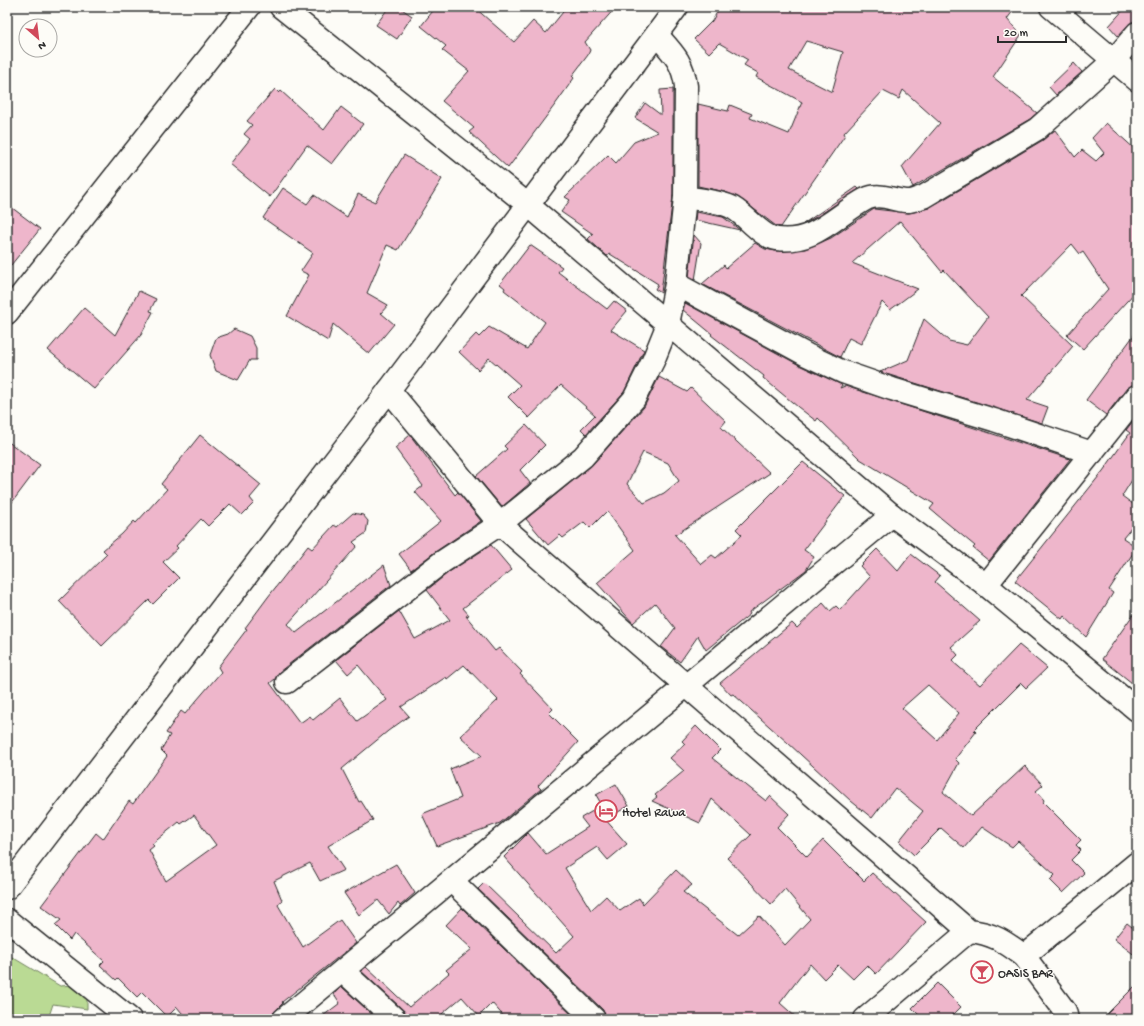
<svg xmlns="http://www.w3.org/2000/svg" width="1144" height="1026" font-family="'Gochi Hand',sans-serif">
  <rect width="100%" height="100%" fill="#fdfcf7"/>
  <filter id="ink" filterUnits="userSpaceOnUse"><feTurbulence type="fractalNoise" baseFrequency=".025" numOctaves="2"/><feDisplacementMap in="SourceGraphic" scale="8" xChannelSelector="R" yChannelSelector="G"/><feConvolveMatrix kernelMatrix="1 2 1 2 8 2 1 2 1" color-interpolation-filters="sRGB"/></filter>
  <g filter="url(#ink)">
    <path fill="#bada94" stroke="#728260" d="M7 954 60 986 87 984V1009L53 1004 48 1019H7Z"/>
    <g fill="#eeb6cb" stroke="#2b2b2b" fill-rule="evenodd">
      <path d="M389 7H399L412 16 397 39 376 25Z"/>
      <path d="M436 7H474L514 42 533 21 546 33 567 7H616L585 42 590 50 588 55 572 76 574 78 557 102 508 168 469 132 474 128 442 101 469 71 442 50 446 46 421 26Z"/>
      <path d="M720 7H1016L1007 19 1021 35 993 77 1037 113 1030 119 913 187 902 167 940 123 903 90 899 99 883 91 844 133 845 135 781 227 776 226 738 197 725 192 698 186V104L728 111 730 105 752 114 750 118 789 134 802 102 756 77 758 73 744 65 748 60 719 43 709 53 694 39 712 21ZM806 41 843 52 832 92 789 70Z"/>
      <path d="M1126 7H1137V21L1128 25 1118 36 1109 26Z"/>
      <path d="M1074 63 1082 72 1056 95 1049 87Z"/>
      <path d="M275 89 279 93 281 91 324 130 341 107 363 124 332 164 307 145 270 197 230 164 250 139 244 134 252 125 247 121Z"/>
      <path d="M673 89V196L661 293 655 289 658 284 610 254 607 256 588 239 593 234 561 212 570 200 565 197 608 155 616 163 634 142 658 132 635 118 645 103 661 115 660 90Z"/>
      <path d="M1106 123 1137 151V290L1083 349 1067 335 1108 289 1083 252 1080 254 1072 244 1021 296 1073 346 1027 400 1048 407 1042 423 880 372 908 360 924 319 949 341 967 345 988 317 944 270 942 272 900 221 852 263 918 289 890 310 882 302 861 344 849 338 840 357 702 284 724 265 726 268 755 243 765 249 776 251 805 249 831 238 874 209 909 213 929 208 1043 140 1055 130 1075 157 1082 150 1096 161 1104 153 1092 138Z"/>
      <path d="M404 155 442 179 398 250 387 245 367 293 388 305 381 313 394 324 369 354 333 324 328 341 287 316 309 275 301 271 313 253 263 218 283 188 307 204 314 195 347 217 358 194 375 202Z"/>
      <path d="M857 187 859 189 818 216 803 224Z"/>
      <path d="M7 204 40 229 7 270Z"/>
      <path d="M696 212 723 217 740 230 695 220Z"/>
      <path d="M694 235 701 243 695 280 689 277Z"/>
      <path d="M530 245 562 267 558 272 607 309 614 301 627 311 611 330 644 350 624 392 586 434 581 429 595 415 561 385 529 418 508 397 520 385 489 358 478 370 459 352 476 334 479 337 489 327 527 349 545 322 504 290 505 288 500 284Z"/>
      <path d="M139 291 156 299 150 311 153 312 141 335 94 389 48 350 84 308 115 335Z"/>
      <path d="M685 303 801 366 842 385 840 388 845 386 1070 459 989 561 973 548 975 546 930 509 934 504 860 459 818 418 816 421 798 407 763 378 764 376 711 335 712 334 683 310Z"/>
      <path d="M234 329 250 336 256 348V360H250L238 380 216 371 210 355 216 338 228 334Z"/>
      <path d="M1137 331V384L1127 388 1106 415 1086 400Z"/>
      <path d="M659 377 687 392 691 388 726 421 721 427 770 473 675 535 701 564 712 555 716 558 742 535 736 529 803 462 845 496 804 550 814 557 806 570 749 612 750 614 706 650 698 636 680 662 661 647 675 628 655 603 633 623 597 583 635 550 607 511 590 528 584 522 563 538 560 535 548 545 526 519 592 465 644 407ZM643 452 668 463 679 481 664 493 644 503 627 484Z"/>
      <path d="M1137 416V472L1122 496 1137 507V521L1123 538 1137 547 1109 590 1113 593 1086 637 1064 616 1062 619 1015 581 1103 471 1130 433 1126 430Z"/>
      <path d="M526 425 545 445 520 470 530 483 502 507 476 476 507 449 504 446Z"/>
      <path d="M200 435 261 485 250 498 254 503 242 515 230 504 208 526 201 519 176 546 178 548 163 562 179 578 153 604 149 600 102 646 59 601 107 554 103 550 122 534 134 521 136 523 167 489 161 484Z"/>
      <path d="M410 435 455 495 458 492 481 521 435 552 411 570 399 554 441 521 415 492 423 486 395 448Z"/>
      <path d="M7 441 40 465 7 509Z"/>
      <path d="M353 513 363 515 368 521 366 533 353 542 357 546 288 624 296 633 384 565 391 585 279 672 275 679 270 683 300 723 310 716 313 720 340 698 357 721 387 700 358 665 348 674 336 660 399 611 415 639 450 620 427 590 449 572 491 545 512 570 463 608 469 615 466 616 495 651 499 648 522 672 520 674 553 709 549 713 578 742 538 786 541 789 500 823 437 846 422 814 461 798 450 769 482 756 460 736 498 700 464 665 447 679 446 677 401 707 409 716 388 731 342 769 359 802 361 801 373 820 328 846 344 870 320 881 310 863 274 881 282 900 278 905 303 947 340 920 356 943 282 1002 283 1003 272 1014V1019H187L177 1007 167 1017 142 992 137 997 118 978 116 980 100 965 104 961 74 934 70 940 55 925 61 920 41 906 96 833 103 839 129 801 133 804 167 756 161 750 170 735 166 733 181 711 185 714 221 672 218 667 247 629 245 628 268 597 308 546 312 549 334 525 337 527ZM194 815 216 845 166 881 149 850 154 846 152 844 179 822 181 824Z"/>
      <path d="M877 549 898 571 911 554 940 576 935 582 980 621 951 647 958 655 952 661 980 685 1019 645 1047 668 1026 688 1021 683 974 730 976 732 955 759 959 763 943 792 971 816 1025 766 1043 785 1036 791 1044 800 1043 802 1081 840 1076 845 1081 850 1071 860 1084 873 1063 893 1050 880 1055 875 1018 841 1012 847 982 827 964 848 941 828 914 855 899 841 923 811 895 788 872 818 851 801 788 743 733 694 731 695 720 683 792 623 797 628 823 603 830 611 836 606 840 610 870 577 860 566ZM928 685 959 713 937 740 902 708Z"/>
      <path d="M1137 609V687L1102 659Z"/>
      <path d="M696 726 720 750 712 758 766 801 770 796 789 814 777 827 807 857 823 840 864 881 872 873 926 922 876 974 867 965 853 979 838 965 824 979 810 964 780 1003 798 1019H606L603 1010 478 889 484 883 556 953 574 936 504 857 528 833 546 854 588 827 581 818 596 809 627 844 608 860 597 847 565 868 591 910 606 896 620 911 639 898 643 904 676 870 692 885 683 892 738 935 759 916 785 945 810 919 785 889 771 904 727 858 751 835 712 799 700 823 652 801 657 797 655 795 684 771 670 758 685 744 682 741Z"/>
      <path d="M616 784 629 806 609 817 596 795Z"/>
      <path d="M396 864 415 893 400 906 398 903 389 914 378 900 359 915 344 893Z"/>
      <path d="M462 908 576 1019H506L492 1003 479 1016 462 997 436 1019H407L403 1010 361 971 366 967 409 1007 449 973 446 970 472 949 446 925Z"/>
      <path d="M1127 923 1137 931V957L1114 939Z"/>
      <path d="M937 983 961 1007 949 1019H923L912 1008Z"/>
      <path d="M1137 984V1019H1102Z"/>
      <path d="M342 987 376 1018 319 1019 340 1003 334 994Z"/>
    </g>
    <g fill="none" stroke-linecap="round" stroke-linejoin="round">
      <g stroke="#2b2b2b" stroke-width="25">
        <g id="street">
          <path d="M281 7 527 204 892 515 986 585 1137 710"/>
          <path d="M1051 7 1137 80"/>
          <path d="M685 197C700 200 720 201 733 208 747 216 761 237 777 239 815 244 836 215 866 199 880 192 894 201 908 201 913 201 918 198 923 197L1037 129 1114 60 1137 33"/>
          <path d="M676 284 807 355 843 372 892 389 994 420 1092 453"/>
          <path d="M7 313 249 7"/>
          <path d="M389 390 500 524 969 931C993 933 1005 942 1024 956L1137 863"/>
          <path d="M986 585 1137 396"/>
          <path d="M287 682 442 562 500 524 583 457 634 399 653 361 668 324 676 284 685 197 686 86C683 62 673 53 657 35"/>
          <path d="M452 881 594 1019"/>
          <path d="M7 920 130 1019"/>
          <path d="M1024 956 1065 1011 1067 1019"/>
          <path d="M343 971 395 1019"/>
          <path d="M284 1019 892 515"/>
          <path d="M865 1019 969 931"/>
        </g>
      </g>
      <g stroke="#2b2b2b" stroke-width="25">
        <path id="secondary" d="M7 888 389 390 677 7"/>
      </g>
      <use href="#street" stroke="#fdfcf7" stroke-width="22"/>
      <use href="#secondary" stroke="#fdfcf7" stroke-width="22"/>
    </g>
  </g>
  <defs>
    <g id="hotel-ring" transform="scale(1.15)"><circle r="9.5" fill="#fdfcf7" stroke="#d1495b" stroke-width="1.5"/><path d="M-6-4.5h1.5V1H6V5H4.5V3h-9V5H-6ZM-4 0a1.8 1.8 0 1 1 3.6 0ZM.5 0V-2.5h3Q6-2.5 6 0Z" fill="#d1495b"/></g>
    <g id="bar-ring" transform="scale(1.15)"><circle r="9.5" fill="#fdfcf7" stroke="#d1495b" stroke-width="1.5"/><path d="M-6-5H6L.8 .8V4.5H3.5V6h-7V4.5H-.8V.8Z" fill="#d1495b"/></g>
  </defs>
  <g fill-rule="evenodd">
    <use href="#hotel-ring" x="606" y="811"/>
    <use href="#bar-ring" x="982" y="972"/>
  </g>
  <g text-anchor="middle" stroke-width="3" stroke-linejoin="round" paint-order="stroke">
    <g font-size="13" fill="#2b2b2b" stroke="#fdfcf7" text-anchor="start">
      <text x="622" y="816">Hotel Rawa</text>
      <text x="998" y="977">OASIS BAR</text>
    </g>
  </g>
  <rect width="1144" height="1026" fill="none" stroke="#fdfcf7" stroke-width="24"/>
  <rect x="12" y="12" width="1120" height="1002" fill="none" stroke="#2b2b2b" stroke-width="1.5" filter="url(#ink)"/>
  <g transform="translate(38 38) rotate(152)"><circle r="19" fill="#fdfcf7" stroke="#a9a8a5"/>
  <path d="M0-3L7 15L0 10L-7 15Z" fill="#d1495b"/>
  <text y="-6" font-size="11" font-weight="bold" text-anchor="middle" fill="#2b2b2b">N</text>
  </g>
  <path d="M998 36v6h68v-6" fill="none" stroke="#2b2b2b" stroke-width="2"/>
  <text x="1004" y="36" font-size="12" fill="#2b2b2b" stroke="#fdfcf7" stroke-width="3" paint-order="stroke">20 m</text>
</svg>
